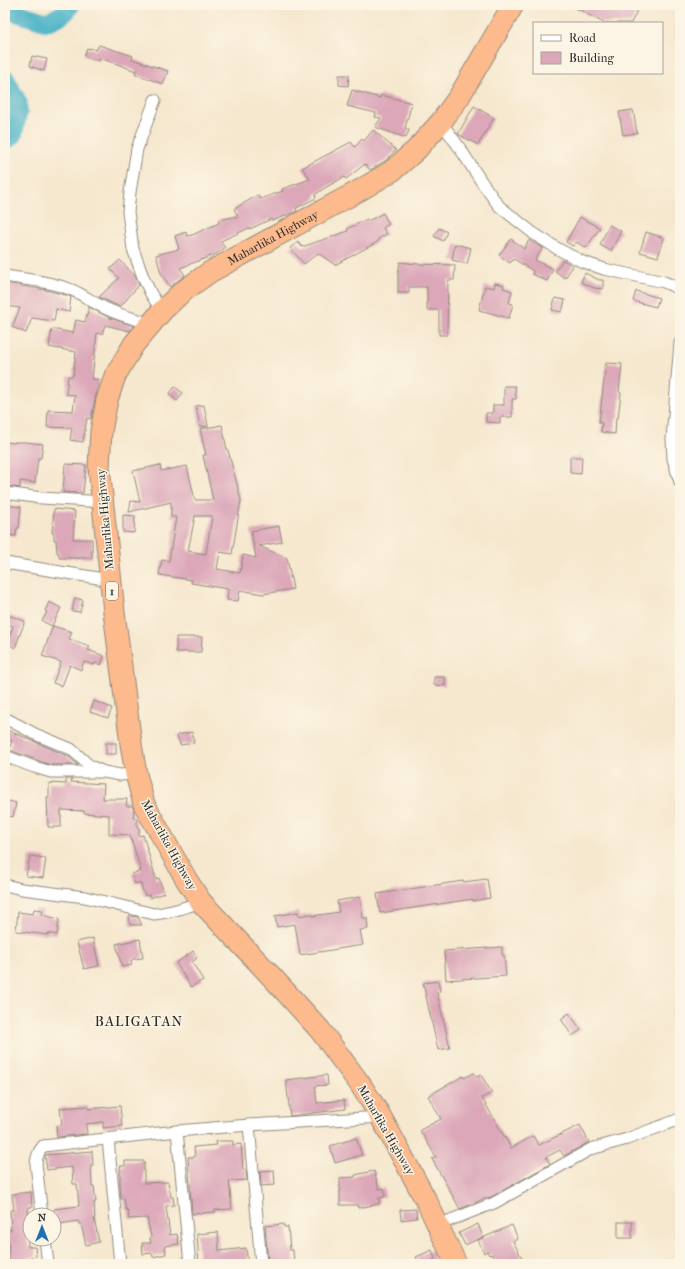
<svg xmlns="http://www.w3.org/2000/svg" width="685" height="1269" font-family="'IM FELL French Canon',serif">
  <rect width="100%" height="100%" fill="#fcf5e5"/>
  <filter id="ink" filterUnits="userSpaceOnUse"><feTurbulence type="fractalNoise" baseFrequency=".025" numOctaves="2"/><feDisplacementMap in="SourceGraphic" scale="8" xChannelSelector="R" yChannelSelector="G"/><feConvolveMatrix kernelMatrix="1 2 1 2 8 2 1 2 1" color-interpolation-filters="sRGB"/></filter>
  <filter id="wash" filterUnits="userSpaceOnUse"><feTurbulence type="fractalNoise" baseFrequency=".012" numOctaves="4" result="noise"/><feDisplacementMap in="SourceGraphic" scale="16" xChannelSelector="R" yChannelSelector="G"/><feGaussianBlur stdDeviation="0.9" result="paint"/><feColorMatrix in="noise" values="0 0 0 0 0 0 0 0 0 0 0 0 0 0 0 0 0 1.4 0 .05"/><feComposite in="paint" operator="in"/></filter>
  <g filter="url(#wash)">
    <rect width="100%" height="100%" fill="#f6e8cf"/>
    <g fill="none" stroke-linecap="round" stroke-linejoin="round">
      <g stroke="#48b2c7" stroke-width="19">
        <path d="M5 9 46 22C55 18 67 15 70 5"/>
        <path d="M5 78 18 103V113L13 135 5 141"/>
      </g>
    </g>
    <g id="blocks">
      <g fill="#dba7b9" fill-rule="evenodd">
        <path d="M570 5H640L631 23H604Z"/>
        <path d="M99 45 133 56 132 59 168 71 163 84 135 74 136 71 117 64 100 58 99 61 84 56 87 48 90 49V48L96 50Z"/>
        <path d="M32 56 47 59 44 71 30 66Z"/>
        <path d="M339 75H349L348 86 339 85Z"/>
        <path d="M352 90 380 98 381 95 412 103 405 128 409 130 406 138 375 127 381 118 375 117 376 113 347 106Z"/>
        <path d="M474 106 494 118 478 145 458 134Z"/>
        <path d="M633 110 637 133 623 135 619 112Z"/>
        <path d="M373 130 396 150 385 161 370 170 365 164 346 179 344 177 323 189 315 195 316 198 296 208 297 211 295 212 272 221 271 219 250 229 249 228 221 241 225 248 214 255 180 268 185 275 170 287 161 273 156 255 179 249 175 236 186 232 187 236 192 235 219 223 218 220 238 216 234 209 258 195 260 199 283 191 282 189 310 179 302 168 351 142 355 147 362 139 364 141Z"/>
        <path d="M383 213 389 224 383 228 387 234 378 239 379 241 335 265 318 253 304 264 290 248 298 242 302 247 348 231 347 229 367 219 368 221Z"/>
        <path d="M580 217 600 228 586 248 576 242 573 246 566 242Z"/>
        <path d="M609 225 621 231 611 251 600 245Z"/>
        <path d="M439 228 447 232 443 241 434 236Z"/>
        <path d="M646 232 664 238 658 257 640 252Z"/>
        <path d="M511 239 524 249 529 240 543 248 535 260 553 269 547 281 532 274 533 271 514 259 510 263 499 255Z"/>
        <path d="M455 244 471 248 467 264 452 260Z"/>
        <path d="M120 260 135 276 139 285 120 307 99 297 119 278 110 269Z"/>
        <path d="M563 260 573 266 565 278 555 271Z"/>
        <path d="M400 262 418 264 455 265 454 280H448L447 335H439V310H427V287H409V293H398V274Z"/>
        <path d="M585 273 599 280H603V289L594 288 581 282Z"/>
        <path d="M5 283 46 290 69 296 71 297 69 312 56 309 54 321 32 318 26 333 12 327 20 308 5 306Z"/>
        <path d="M495 283 504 285 503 288 512 291 509 303 513 304 509 318 479 310 485 286 494 288Z"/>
        <path d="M636 291 659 298 656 307 633 301Z"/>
        <path d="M555 298 565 300 562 312 552 310Z"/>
        <path d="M89 307 110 318 134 326 130 331 105 325 102 334 97 333 92 379 99 380 91 419 87 418 83 442 70 440 72 428 47 427 48 410 73 411 75 395 66 394 68 376H73L76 352 49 347 52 329 73 333 76 320 85 322Z"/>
        <path d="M606 363 622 364 619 392 621 393 618 418H616L615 434 601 432 602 423H599Z"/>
        <path d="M504 386H515L516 399H512V417H500V423L486 422V413H493V405H504Z"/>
        <path d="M175 387 183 393 177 401 169 394Z"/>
        <path d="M204 405 208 426 200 427 196 406Z"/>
        <path d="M222 425 227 450H228L241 500 232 554 220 552 217 569 240 573 243 555 256 558 251 531 279 526 282 542 259 546 287 558 293 589 263 594 240 590 238 601 227 600 228 589 191 583 192 580 159 575 162 560 169 561 176 517H171V502L129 512 131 501 140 502 133 471 160 465 161 471 187 466 195 500H213L203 455H206L200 429ZM195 516H212L206 554 188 551Z"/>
        <path d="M5 442 15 443V442H25L43 444 41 458H38L35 483 20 481V488L8 486 9 477 5 476Z"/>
        <path d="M570 457H582L581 474 570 473Z"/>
        <path d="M65 464 86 465 83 493 63 492Z"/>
        <path d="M5 505 21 507 19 528H17L16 536 5 535Z"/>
        <path d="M54 509 75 511 73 539H92V558H59V553H57L56 540H54V533H52Z"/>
        <path d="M123 515 135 516 134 533 123 532Z"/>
        <path d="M75 598 83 600 80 612 72 611Z"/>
        <path d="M49 602 61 608 52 626 42 621 47 612 45 611Z"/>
        <path d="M5 614 25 621 15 648 7 643 13 626 5 623Z"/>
        <path d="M53 626 72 632 69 639 90 646 88 650 104 656 101 665 95 663 94 665 84 662 81 670 70 665 62 686 53 683 61 662 42 656Z"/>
        <path d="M176 637H202L201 652H176Z"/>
        <path d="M434 677H445V686L434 685Z"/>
        <path d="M94 701 112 708 108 718 90 712Z"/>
        <path d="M5 729 68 756 78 765H51L9 750 12 741 5 738Z"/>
        <path d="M192 732 194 743 180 745 177 735Z"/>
        <rect x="106" y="743" width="10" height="11"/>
        <path d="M66 779H72L71 782 104 784 103 799H127L126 806H132L134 810 133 818H137V828H139V836L143 835 156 879 159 878 164 893 150 898 149 895 145 896 140 882 135 884 132 874 141 871 130 835 109 834V815L84 813V811L61 810V827H48L47 797H49V783L66 784Z"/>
        <path d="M5 800 16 803 13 817 5 815Z"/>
        <path d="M30 856 46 858 43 878 26 876Z"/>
        <path d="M487 879 490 898 473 901V899L380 913 377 894 463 881V882Z"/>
        <path d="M360 897 363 918H367L368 929 360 930 363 945 300 955 295 924 277 927 275 916 298 912 299 916 311 914 312 916 339 912 337 901Z"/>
        <path d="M34 909 43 910 42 915 59 919 57 935 48 933V935L16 931 18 912 33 914Z"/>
        <path d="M129 916 138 917 142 925H130Z"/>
        <path d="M93 938 99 966 84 969 77 942Z"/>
        <path d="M140 939 143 958 133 959 131 961 132 965 122 967 116 944Z"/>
        <path d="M502 947V955H504L506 976 446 980 444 951Z"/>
        <path d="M193 951 197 958 192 962 203 980 191 987 176 963Z"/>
        <path d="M438 981 440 991 437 992 450 1048 438 1050 423 983Z"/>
        <path d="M569 1013 581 1030 572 1036 561 1019Z"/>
        <path d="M474 1073 477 1077 481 1075 492 1093 482 1098 511 1148 533 1136 539 1145 580 1125 589 1142 564 1156 560 1150 546 1157 550 1164 491 1197 487 1198 486 1197 475 1203 460 1209 432 1159 436 1157 420 1130 441 1119 428 1096 463 1076 464 1078Z"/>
        <path d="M327 1075 328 1085 315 1086 317 1103 344 1100 345 1109 290 1116 286 1080Z"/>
        <path d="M88 1106V1109L120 1106 122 1126 103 1128V1122L86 1124 87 1134 57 1137 56 1126 62 1125 60 1108Z"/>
        <path d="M356 1138 362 1155 335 1163 330 1146Z"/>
        <path d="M216 1141H233V1145L241 1144 243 1170H246L247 1180 229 1181 232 1209 215 1210V1212L192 1214 188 1157H195L194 1147 217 1145Z"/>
        <path d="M92 1151 93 1165H91L92 1186H94L96 1202H94L95 1218H94L99 1242 86 1245 81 1224H79L78 1221 54 1225V1209L79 1206 77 1184H73L72 1167 47 1170 45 1155Z"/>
        <path d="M125 1161H144V1183L168 1182 171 1197H173L174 1205 166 1206 170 1235 177 1234 179 1244 165 1246 166 1254 153 1257 152 1253 143 1254 142 1243H151L150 1238 151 1237 147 1218 129 1219 128 1210H126L124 1198 121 1199 120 1183V1166H125Z"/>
        <path d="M274 1170 275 1185 261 1186 260 1171Z"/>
        <path d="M374 1171 379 1189 384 1188 385 1197 379 1198V1204L358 1208 357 1205H340V1178L355 1177V1175Z"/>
        <path d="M31 1192 32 1207H28L30 1227H27L28 1247H35L36 1256 28 1258 29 1264H9L8 1230H11L10 1210H14L12 1194Z"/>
        <path d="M416 1209 417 1218 401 1220 400 1210Z"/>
        <rect x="618" y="1222" width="14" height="16"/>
        <path d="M284 1224V1227H288L290 1250H293L294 1264H268L265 1226Z"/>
        <path d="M478 1224 483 1237 465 1245 459 1233Z"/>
        <path d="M512 1225 518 1239 513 1241 525 1264H497L492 1254 489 1255 487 1251 484 1253 478 1240Z"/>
        <path d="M218 1232 219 1251 246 1248 248 1264H199L197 1234Z"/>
        <path d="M432 1250 435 1259 424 1264H419L416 1257Z"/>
      </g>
    </g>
  </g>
  <g filter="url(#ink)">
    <use href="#blocks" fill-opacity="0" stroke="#908a7d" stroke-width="1"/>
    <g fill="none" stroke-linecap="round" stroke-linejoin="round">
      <g stroke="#908a7d" stroke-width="13">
        <g id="street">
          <path d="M155 100 137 149 130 192 128 212 133 249 143 277 151 294 162 311"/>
          <path d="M441 122 459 147 483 184 499 206 533 233 558 249 583 262 604 269 664 282 680 289"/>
          <path d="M5 276C27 279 51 282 72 290 84 295 95 304 107 309 121 316 137 319 151 324"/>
          <path d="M680 343 672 439 673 459 680 482"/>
          <path d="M5 493 42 498 103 502"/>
          <path d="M5 563 110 580"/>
          <path d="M5 718 35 734 71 749 90 766 104 772 120 775 136 774"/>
          <path d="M5 756 34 767 51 772H101"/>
          <path d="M5 885 22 889 85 897 154 914C171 913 185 907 201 902"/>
          <path d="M249 1125 261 1264"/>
          <path d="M177 1131 190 1264"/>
          <path d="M108 1139 120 1264"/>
          <path d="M42 1215 36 1164C37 1156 38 1152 43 1146L177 1131 249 1125 381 1117"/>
          <path d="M438 1225 494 1203 591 1149 627 1139 680 1119"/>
          <path d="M45 1239 48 1264"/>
        </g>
      </g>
      <g stroke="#908a7d" stroke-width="23">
        <g id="highway">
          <path id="s1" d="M456 1264 427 1202 394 1141 378 1112 360 1084 320 1030 273 978 201 902 186 879 144 804 136 774 131 744 114 612 99 467 101 431 107 400 115 376 134 344 162 311 182 292 210 272 362 189 392 171 416 150 441 122 459 97 513 5"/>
        </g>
      </g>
      <use href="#street" stroke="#fff" stroke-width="11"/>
      <use href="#highway" stroke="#fcba8d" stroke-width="21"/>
    </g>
  </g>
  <g text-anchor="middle" stroke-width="3" stroke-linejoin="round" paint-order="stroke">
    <rect fill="#fcf5e5" stroke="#6a6863" stroke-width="1" x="106" y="582" width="12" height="18" rx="3"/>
    <g font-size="11" font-weight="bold" fill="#2b2b2b">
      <text x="112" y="595">1</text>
    </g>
    <g font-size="12" fill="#2b2b2b" stroke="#fcf5e5">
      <text dy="4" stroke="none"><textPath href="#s1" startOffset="1207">Maharlika Highway</textPath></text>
      <text transform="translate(105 519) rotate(-95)" y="4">Maharlika Highway</text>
      <text transform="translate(169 845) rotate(61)" y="4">Maharlika Highway</text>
      <text transform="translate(386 1130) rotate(60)" y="4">Maharlika Highway</text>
    </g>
    <g font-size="14" letter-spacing="1" fill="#2b2b2b" stroke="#fcf5e5">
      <text x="139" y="1026">BALIGATAN</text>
    </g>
  </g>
  <rect width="685" height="1269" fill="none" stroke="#fcf5e5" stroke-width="20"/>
  <rect x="533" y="22" width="130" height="52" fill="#fcf5e5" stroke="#a8a49b"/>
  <rect x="541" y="35" width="20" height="6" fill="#ffffff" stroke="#a8a49b"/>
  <text x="569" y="42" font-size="12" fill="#2b2b2b">Road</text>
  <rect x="541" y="52" width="20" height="12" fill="#dba7b9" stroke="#a8a49b"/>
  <text x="569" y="62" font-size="12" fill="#2b2b2b">Building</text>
  <g transform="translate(42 1227)"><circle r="19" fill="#fcf5e5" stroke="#a8a49b"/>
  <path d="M0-3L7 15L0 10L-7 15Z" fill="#1f6fb2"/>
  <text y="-6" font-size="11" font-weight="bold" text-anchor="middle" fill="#2b2b2b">N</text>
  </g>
</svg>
